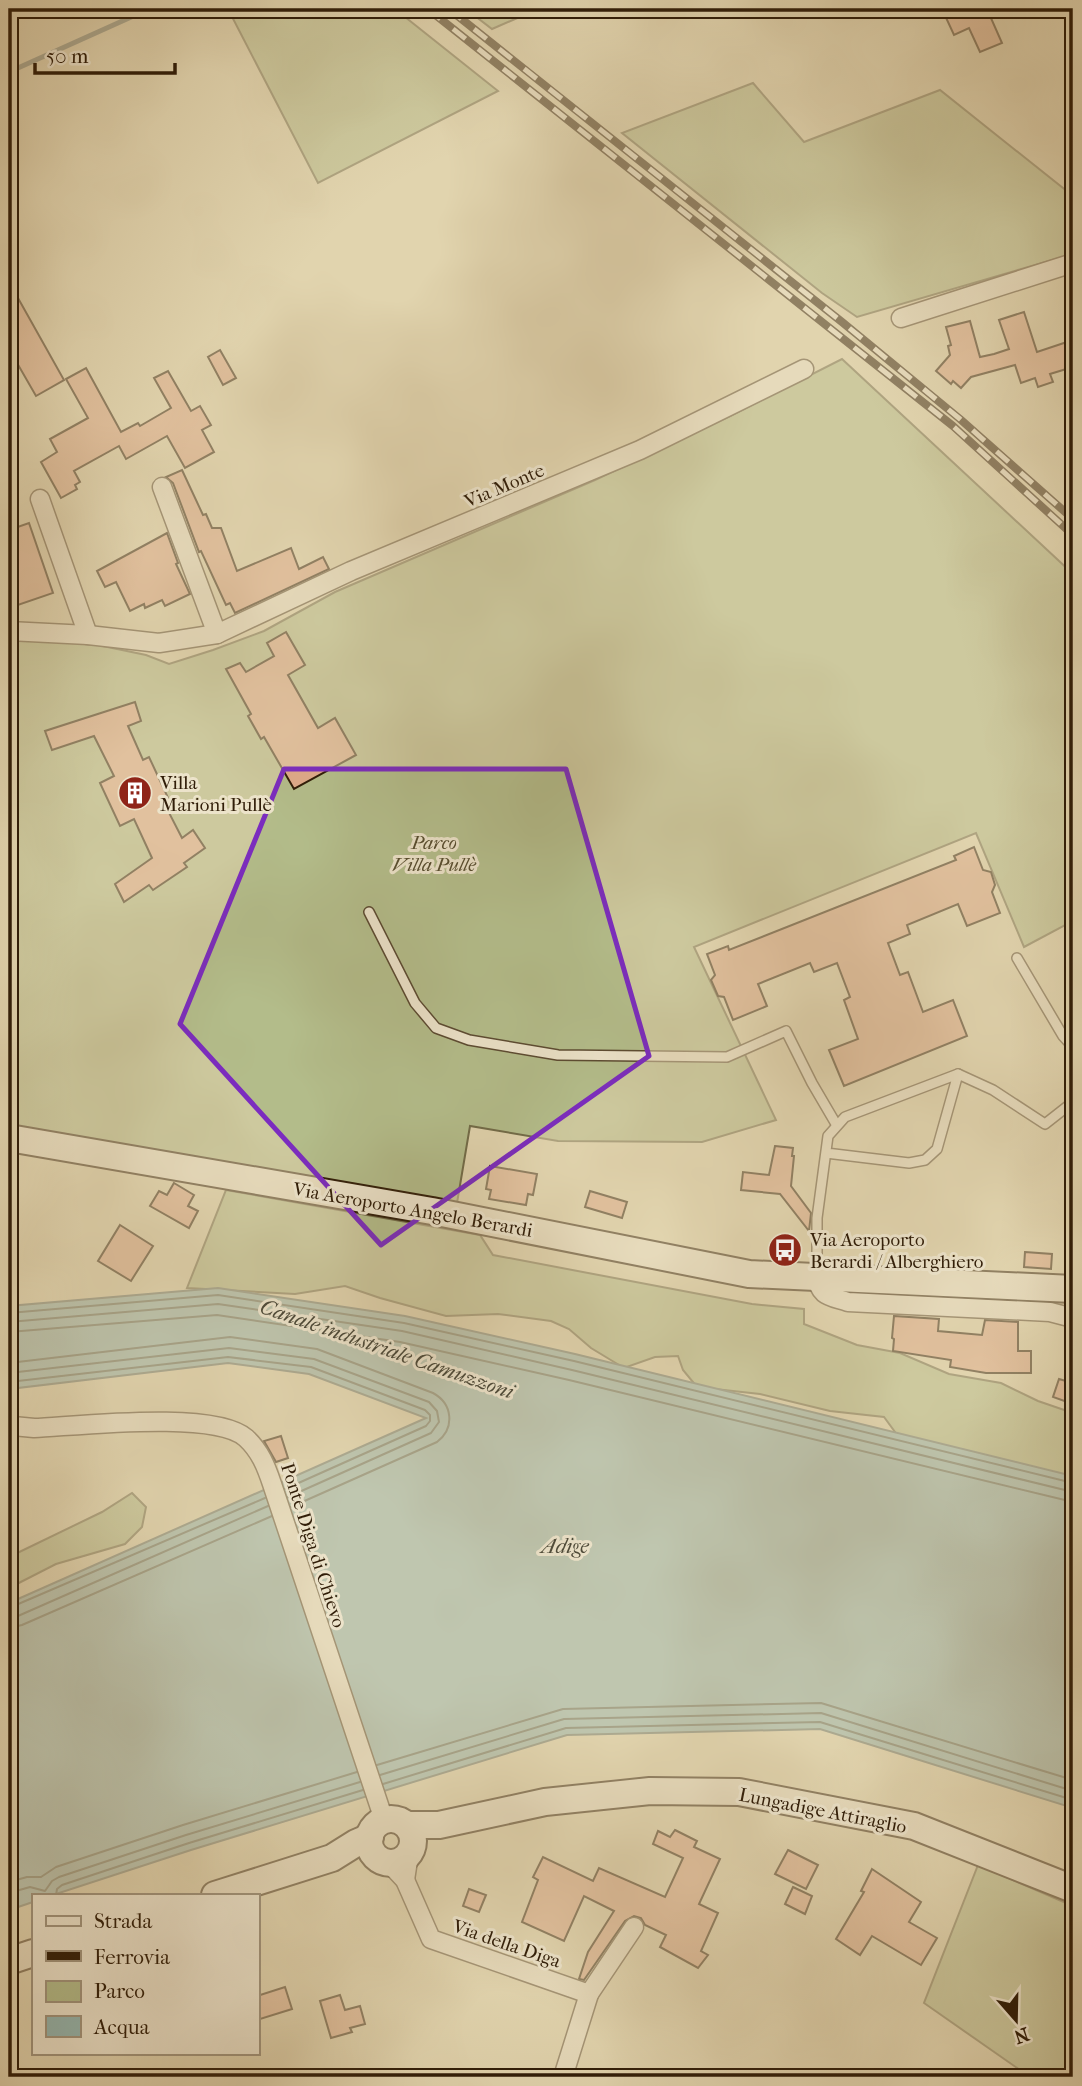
<svg xmlns="http://www.w3.org/2000/svg" width="1082" height="2086" font-family="'IM FELL French Canon',serif">
  <rect width="100%" height="100%" fill="#e1d4ae"/>
  <filter id="stains"><feTurbulence type="fractalNoise" baseFrequency=".00286" numOctaves="4"/><feColorMatrix values="0 0 0 0 .2 0 0 0 0 .09 0 0 0 0 .02 0 0 0 .5 -.17"/></filter>
  <radialGradient id="worn" r=".72"><stop offset=".6" stop-color="#630" stop-opacity="0"/><stop offset="1" stop-color="#630" stop-opacity=".3"/></radialGradient>
  <g fill="#b3bc8a" stroke="#726c49" stroke-width="2">
    <path d="M228 9H395L498 91 318 183Z"/>
    <path d="M466 9H538L492 29Z"/>
    <path d="M753 83 804 142 940 90 1073 196V254L857 317 822 293 622 133Z"/>
    <path d="M842 359 1073 574V921L1024 947 976 833 694 947 776 1120 702 1142 558 1141 470 1126 457 1203 26 1133 9 1125V636L98 645 146 655 169 664 213 650 264 631 335 592 595 480 732 415Z"/>
    <path d="M226 1190 480 1235 493 1255 752 1304 804 1309V1324L857 1345 900 1353 949 1374 1001 1383 1038 1401 1073 1413V1515L906 1447 884 1417 830 1411 760 1394 697 1387 683 1370 678 1356 655 1357 624 1368 591 1348 569 1329 551 1321 498 1314 446 1316 380 1298 345 1286 295 1294 187 1288Z"/>
    <path d="M132 1493 146 1507 142 1527 125 1544 56 1564 9 1588V1557L102 1512Z"/>
    <path d="M978 1865 1073 1906V2077H1030L924 2003Z"/>
  </g>
  <path fill="#95b7b0" stroke="#6d796d" stroke-width="2" d="M218 1288 405 1316 575 1354 1073 1476V1808L820 1729 567 1735 191 1850 53 1895H33V1902L9 1910V1603L426 1418 309 1374 228 1363 9 1389V1306Z"/>
  <g fill="none" stroke-linecap="round" stroke-linejoin="round">
    <g stroke="#626a5c" stroke-width="2">
      <path d="M9 1313 218 1295 404 1323 574 1361 1073 1483"/>
      <path d="M9 1322 218 1304 402 1331 572 1370 1073 1492"/>
      <path d="M9 1332 217 1315 400 1342 569 1380 1073 1502"/>
      <path d="M9 1363 230 1337 317 1349 433 1393C453 1404 455 1428 437 1442L291 1507"/>
      <path d="M9 1373 229 1348 314 1359 429 1402 437 1411 439 1422 431 1433 288 1497"/>
      <path d="M9 1382 228 1357 311 1367 425 1410 430 1415V1421L426 1426 285 1489"/>
      <path d="M9 1608 265 1498"/>
      <path d="M9 1617 18 1616 268 1506"/>
      <path d="M9 1628 22 1625 272 1516"/>
      <path d="M377 1765 563 1709 821 1703 1073 1780"/>
      <path d="M380 1775 564 1719 821 1713 1073 1791"/>
      <path d="M383 1784 566 1728 820 1722 1073 1800"/>
      <path d="M9 1882 27 1877H41L56 1867 183 1825 357 1772"/>
      <path d="M9 1893 30 1887 45 1891 52 1881 59 1877 186 1835 360 1782"/>
      <path d="M56 1895 57 1889 62 1885 189 1843 363 1790"/>
    </g>
    <path stroke="#6d796d" stroke-width="5" d="M9 72 149 9"/>
  </g>
  <g fill="#dfaa8a" stroke="#301d08" stroke-width="2">
    <path d="M942 9H987L1002 43 980 52 969 28 954 35Z"/>
    <path d="M9 282 64 380 36 396 9 349Z"/>
    <path d="M1024 312 1037 352 1073 340V367L1050 374 1053 382 1038 387 1035 378 1021 383 1015 365 971 377 961 388 953 381 951 384 936 371 950 355 948 346 951 345 946 327 970 321 980 357 994 354 1009 349 999 320Z"/>
    <path d="M220 350 236 378 223 385 208 357Z"/>
    <path d="M86 368 121 432 138 423 140 426 171 408 154 378 168 371 191 411 200 406 211 425 202 430 214 452 185 468 167 436 126 459 119 446 74 471 80 482 75 485 77 489 61 498 41 462 57 452 50 439 88 418 66 379Z"/>
    <path d="M182 470 203 515 206 514 212 528H221L237 571 291 548 299 569 323 557 329 569 235 613 230 603 226 605 201 551 199 552 173 483 166 477Z"/>
    <path d="M29 523 53 593 12 607 9 597V530Z"/>
    <path d="M167 533 178 563 176 564 190 594 165 606 162 600 145 608 144 604 130 611 116 582 105 587 97 571Z"/>
    <path d="M286 632 305 665 288 675 318 728 335 718 356 755 294 789 264 737 261 739 248 716 251 714 226 669 240 663 246 672 274 656 267 643Z"/>
    <path d="M135 702 141 721 128 726 143 760 149 757 170 802 165 805 182 838 193 830 205 848 184 863 187 867 153 890 149 885 124 902 115 884 152 858 134 819 120 826 100 783 114 776 94 736 52 750 45 731Z"/>
    <path d="M974 847 983 870 991 872 995 885 992 892 1000 913 967 926 958 904 907 925 910 934 888 943 900 975 908 972 923 1012 953 1000 967 1036 844 1086 829 1050 858 1039 844 1000 850 997 837 963 814 972 810 963 758 984 767 1006 733 1020 724 997 718 996 711 980 715 975 707 954 728 946 729 950 956 860 954 856Z"/>
    <path d="M775 1146 793 1148 792 1156H794L791 1186 811 1213 809 1231 780 1194 741 1190 743 1172 769 1175Z"/>
    <path d="M490 1166 537 1174 533 1195 528 1194 526 1205 489 1199 491 1190 486 1189Z"/>
    <path d="M174 1183 194 1195 188 1206 198 1211 189 1228 150 1206 159 1191 167 1195Z"/>
    <path d="M590 1191 627 1202 622 1218 585 1207Z"/>
    <path d="M120 1225 153 1246 131 1281 98 1261Z"/>
    <path d="M1025 1252 1052 1254 1051 1269 1024 1267Z"/>
    <path d="M894 1316 939 1319 938 1331 982 1335 985 1320 1018 1322V1351H1031V1373H986L950 1367 951 1360 893 1351 894 1339 892 1338Z"/>
    <path d="M1059 1379 1073 1383V1404L1053 1397Z"/>
    <path d="M281 1436 288 1458 276 1462 264 1441Z"/>
    <path d="M675 1830 697 1841 694 1847 720 1859 699 1904 718 1913 701 1951 708 1955 698 1968 660 1947 666 1935 645 1925 641 1918 634 1916 625 1921 584 1980 579 1979 588 1952 614 1911 584 1896 564 1941 522 1922 538 1880 533 1877 543 1857 593 1881 599 1868 665 1897 683 1858 653 1844 658 1831 670 1837Z"/>
    <path d="M788 1850 818 1865 806 1889 775 1874Z"/>
    <path d="M872 1869 921 1902 909 1922 937 1938 921 1965 872 1936 860 1955 836 1939 864 1892 861 1891Z"/>
    <path d="M793 1887 812 1896 805 1914 785 1904Z"/>
    <path d="M469 1889 486 1895 479 1912 463 1906Z"/>
    <path d="M285 1987 292 2009 257 2020V1996Z"/>
    <path d="M340 1995 345 2010 360 2006 365 2024 350 2028 352 2032 331 2038 320 2001Z"/>
  </g>
  <g fill="none" stroke-linecap="round" stroke-linejoin="round">
    <g stroke="#5c4b32" stroke-width="12">
      <g id="lane">
        <path d="M369 912 415 1003 436 1028 469 1040 558 1055 727 1057 786 1031 812 1083 836 1124"/>
        <path d="M1017 958 1063 1036 1073 1047"/>
        <path d="M958 1074 993 1090 1045 1124 1073 1102"/>
        <path d="M817 1275V1218L828 1136 845 1117 958 1074 937 1149 925 1160 909 1163 826 1153"/>
      </g>
    </g>
    <g stroke="#5c4b32" stroke-width="21">
      <g id="street">
        <path d="M901 318 1073 263"/>
        <path d="M162 487 217 634"/>
        <path d="M40 499 88 635"/>
        <path d="M9 631 88 635 159 643 217 634 351 571 640 450 804 369"/>
        <path d="M817 1276C819 1297 830 1296 848 1302L1050 1312 1073 1318"/>
        <path d="M9 1422 13 1426 34 1428C78 1426 215 1410 246 1438 260 1451 266 1466 272 1484L384 1820"/>
        <path d="M389 1863 405 1880 431 1939 589 1994 563 2077"/>
        <path d="M405 1880 409 1854"/>
        <path d="M589 1994 634 1927"/>
      </g>
    </g>
    <g stroke="#301d08" stroke-width="30">
      <g id="secondary">
        <path d="M9 1138 432 1211 749 1274 1073 1289"/>
        <circle cx="391" cy="1841" r="22"/>
        <path d="M407 1825H439L545 1802 650 1791 739 1792 914 1826 1073 1889"/>
        <path d="M215 1895 332 1858 356 1843 370 1837"/>
        <path d="M9 1961 33 1953"/>
      </g>
    </g>
    <use href="#lane" stroke="#ece3ca" stroke-width="9"/>
    <use href="#street" stroke="#ece3ca" stroke-width="18"/>
    <use href="#secondary" stroke="#ece3ca" stroke-width="26"/>
    <g stroke="#301d08" stroke-width="8">
      <g id="rail">
        <path d="M428 9 953 426 1073 535"/>
        <path d="M449 9 842 322 960 419 1073 519"/>
      </g>
    </g>
    <use href="#rail" stroke="#ece3ca" stroke-width="5" stroke-dasharray="16" stroke-linecap="butt"/>
  </g>
  <path d="M0 0H1082V2086H0ZM284 769H566L649 1056 381 1245 180 1024Z" fill="#e1d4ae" fill-opacity=".55" fill-rule="evenodd"/>
  <path fill="none" stroke="#7b2cbf" stroke-width="5" stroke-linejoin="round" d="M284 769H566L649 1056 381 1245 180 1024Z"/>
  <defs>
    <g id="building-disc" transform="scale(1.75)"><circle r="9.5" fill="#8f2418" stroke="#ece3ca"/><path d="M-4-6H4V6H1V3H-1V6H-4ZM-2.5-4.3h1.7v1.8h-1.7ZM.8-4.3h1.7v1.8H.8ZM-2.5-1h1.7V.8h-1.7ZM.8-1h1.7V.8H.8Z" fill="#fff"/></g>
    <g id="bus-disc" transform="scale(1.75)"><circle r="9.5" fill="#8f2418" stroke="#ece3ca"/><path d="M-5-6H5V4H4V6H2V4H-2V6H-4V4H-5ZM-3.5-4V0h7V-4ZM-3.5 1.2v1.5H-2V1.2ZM2 1.2v1.5H3.5V1.2Z" fill="#fff"/></g>
  </defs>
  <g fill-rule="evenodd">
    <use href="#building-disc" x="135" y="793"/>
    <use href="#bus-disc" x="785" y="1250"/>
  </g>
  <g text-anchor="middle" stroke-width="6" stroke-linejoin="round" paint-order="stroke">
    <g font-size="19" fill="#301d08" stroke="#ece3ca">
      <text transform="translate(504 485) rotate(-23)" y="7">Via Monte</text>
      <text transform="translate(413 1209) rotate(10)" y="7">Via Aeroporto Angelo Berardi</text>
      <text transform="translate(314 1545) rotate(72)" y="7">Ponte Diga di Chievo</text>
      <text transform="translate(823 1810) rotate(11)" y="7">Lungadige Attiraglio</text>
      <text transform="translate(507 1943) rotate(19)" y="7">Via della Diga</text>
    </g>
    <g font-size="19" fill="#301d08" stroke="#ece3ca" text-anchor="start">
      <text x="160" y="789">Villa<tspan x="160" dy="22">Marioni Pullè</tspan></text>
      <text x="810" y="1246">Via Aeroporto<tspan x="810" dy="22">Berardi / Alberghiero</tspan></text>
    </g>
    <g font-size="19" font-style="italic" fill="#574d2f" stroke="#ece3ca">
      <text x="434" y="849">Parco<tspan x="434" dy="22">Villa Pullè</tspan></text>
    </g>
    <g font-size="21" font-style="italic" fill="#4e4b3a" stroke="#ece3ca">
      <text transform="translate(387 1349) rotate(19)" y="7">Canale industriale Camuzzoni</text>
      <text x="565" y="1553">Adige</text>
    </g>
  </g>
  <rect width="1082" height="2086" fill="none" stroke="#e1d4ae" stroke-width="35"/>
  <rect x="10" y="10" width="1061" height="2065" fill="none" stroke="#301d08" stroke-width="3.5"/>
  <rect x="18" y="18" width="1047" height="2051" fill="none" stroke="#301d08" stroke-width="2"/>
  <rect x="32" y="1894" width="228" height="161" fill="#ece3ca" stroke="#a1947c" stroke-width="2"/>
  <rect x="46" y="1916" width="35" height="10" fill="#ece3ca" stroke="#a1947c" stroke-width="2"/>
  <text x="94" y="1928" font-size="21" fill="#301d08">Strada</text>
  <rect x="46" y="1951" width="35" height="10" fill="#301d08" stroke="#a1947c" stroke-width="2"/>
  <text x="94" y="1964" font-size="21" fill="#301d08">Ferrovia</text>
  <rect x="46" y="1981" width="35" height="21" fill="#b3bc8a" stroke="#a1947c" stroke-width="2"/>
  <text x="94" y="1998" font-size="21" fill="#301d08">Parco</text>
  <rect x="46" y="2016" width="35" height="21" fill="#95b7b0" stroke="#a1947c" stroke-width="2"/>
  <text x="94" y="2034" font-size="21" fill="#301d08">Acqua</text>
  <g transform="translate(1016 2020) rotate(160)" stroke="#ece3ca" stroke-width="5" paint-order="stroke">
  <path d="M0-5L12 26L0 18L-12 26Z" fill="#301d08"/>
  <text y="-10" font-size="19" font-weight="bold" text-anchor="middle" fill="#301d08">N</text>
  </g>
  <path d="M35 63v10h140v-10" fill="none" stroke="#301d08" stroke-width="3.5"/>
  <text x="46" y="63" font-size="21" fill="#301d08" stroke="#ece3ca" stroke-width="5" paint-order="stroke">50 m</text>
  <rect width="100%" height="100%" filter="url(#stains)"/>
  <rect width="100%" height="100%" fill="url(#worn)"/>
</svg>
